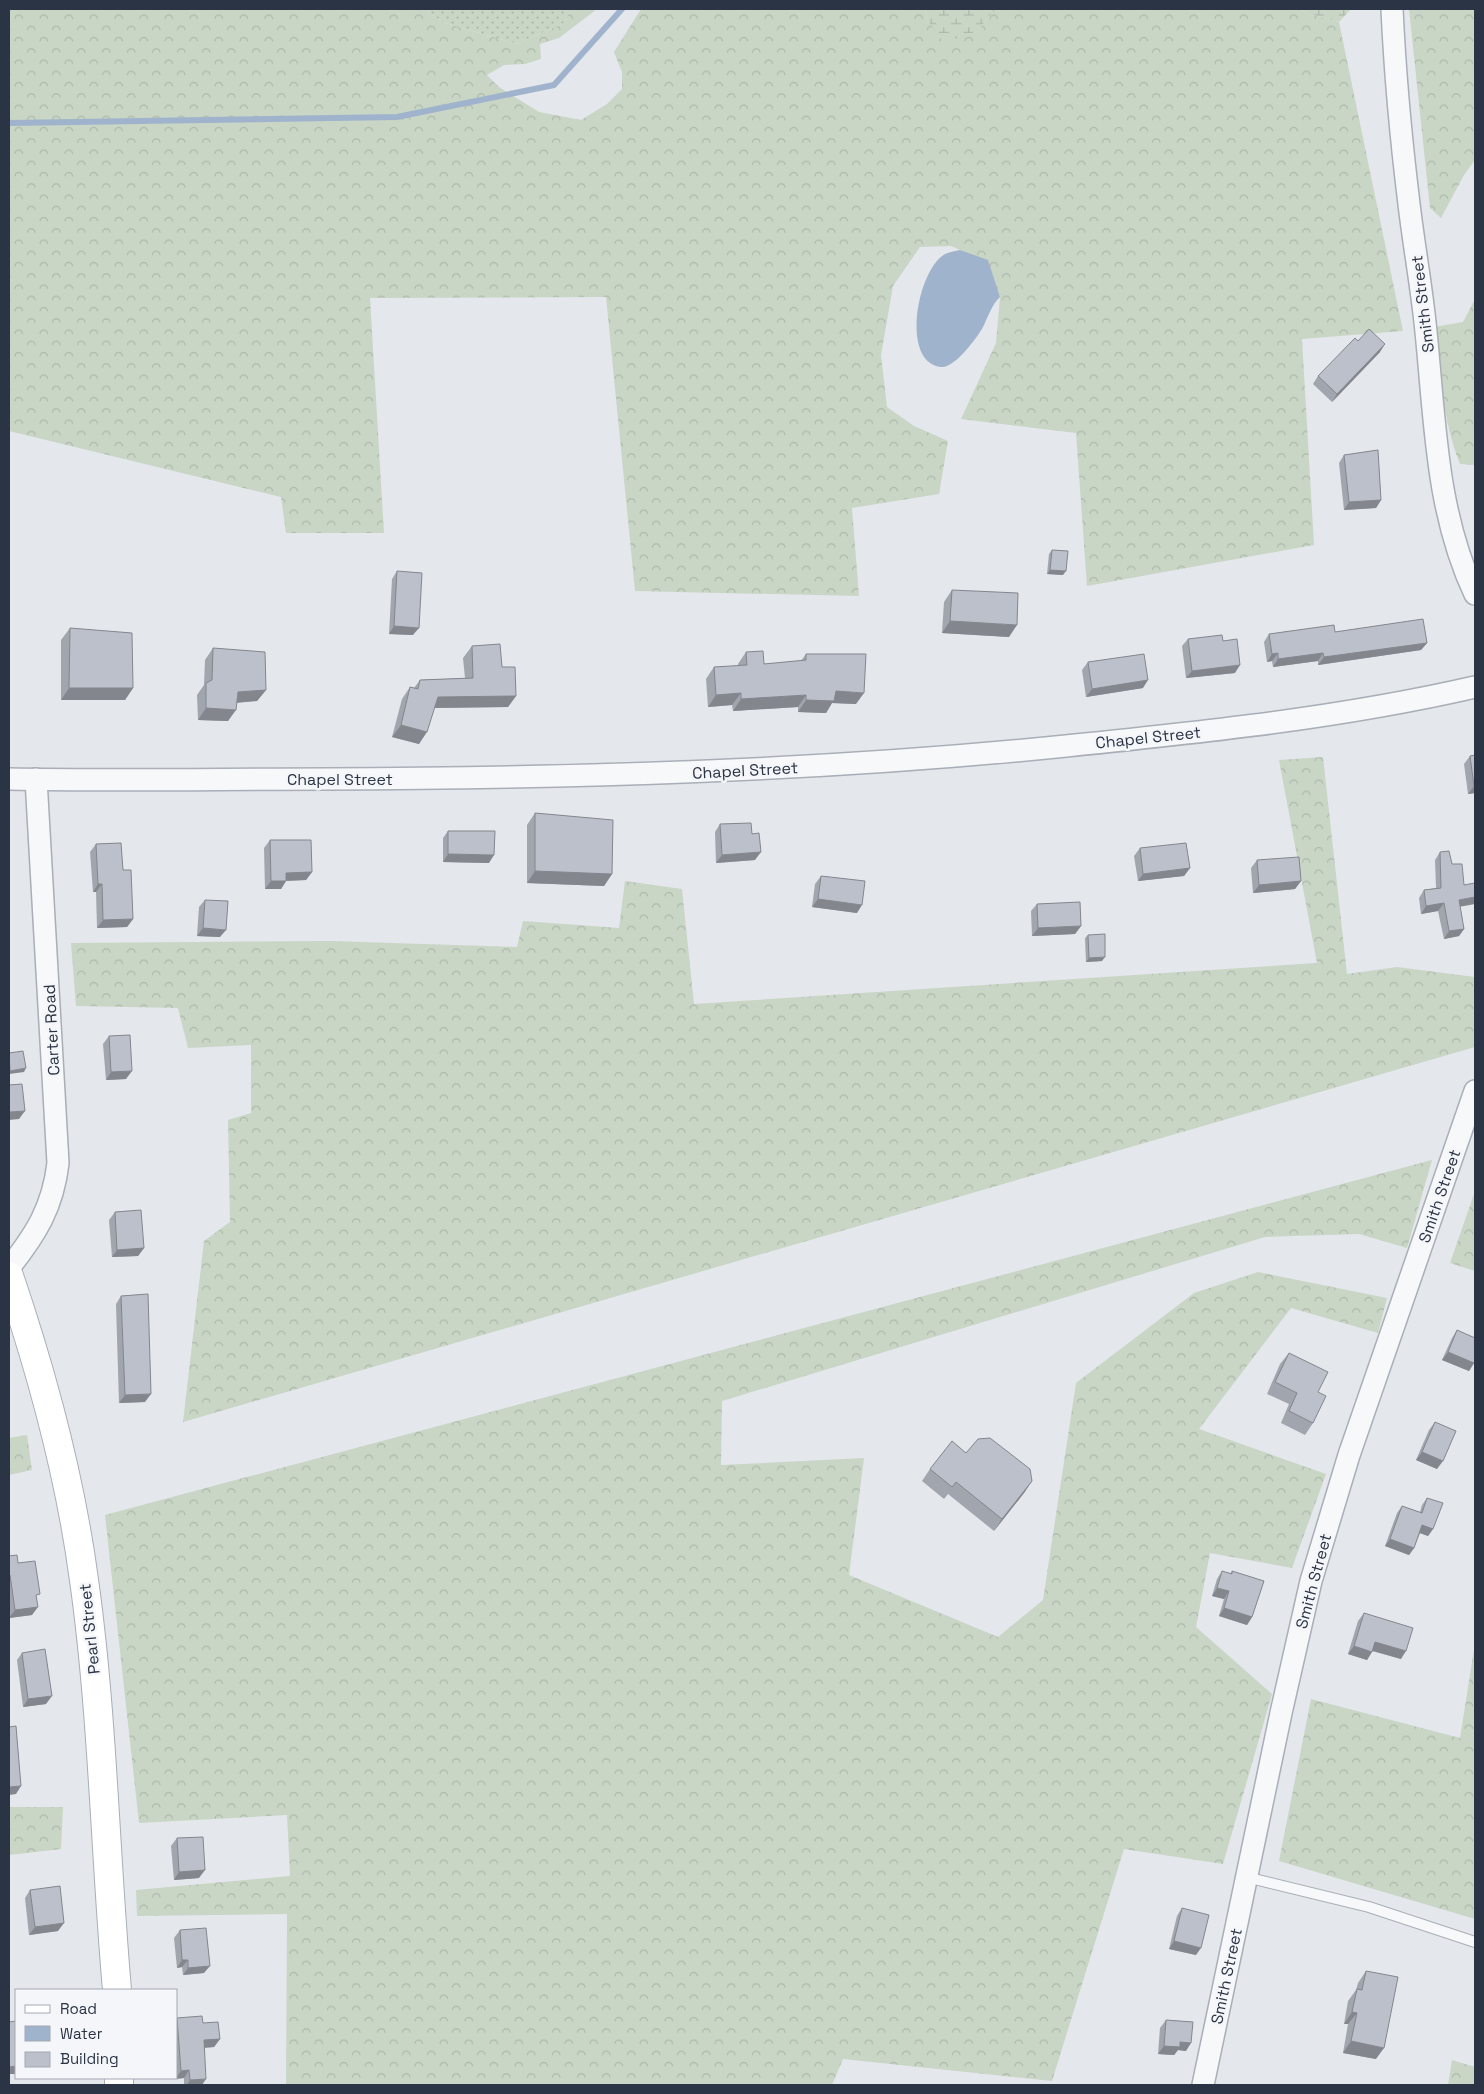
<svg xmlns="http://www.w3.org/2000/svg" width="1484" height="2094" font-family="'Space Grotesk',sans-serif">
  <defs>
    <pattern id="grass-dots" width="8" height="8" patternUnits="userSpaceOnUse" patternTransform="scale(1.25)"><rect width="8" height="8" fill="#c9d6c5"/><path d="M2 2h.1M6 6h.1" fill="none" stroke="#adb8ab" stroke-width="1.8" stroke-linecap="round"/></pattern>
    <pattern id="forest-crowns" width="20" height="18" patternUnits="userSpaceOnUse" patternTransform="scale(1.25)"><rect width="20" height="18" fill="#c9d6c5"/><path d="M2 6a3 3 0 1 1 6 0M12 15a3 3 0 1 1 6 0" fill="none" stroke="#adb8ab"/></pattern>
    <pattern id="wetland-marsh" width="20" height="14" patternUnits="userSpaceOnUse" patternTransform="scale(1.25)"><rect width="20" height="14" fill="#c9d6c5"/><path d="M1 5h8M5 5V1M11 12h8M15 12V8" fill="none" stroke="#adb8ab"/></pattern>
  </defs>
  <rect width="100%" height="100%" fill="#e4e7ec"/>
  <path fill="url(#grass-dots)" d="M425 9H571L564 23 517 44 442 22Z"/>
  <g fill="url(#forest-crowns)">
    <path d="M9 9H425L442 22 517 44 564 23 571 9H597L559 38 540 44 541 59 525 64 504 65 487 75 499 87 539 112 581 120 607 104 622 89V72L614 52 641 9H925L927 19 977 31 996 9H1299L1306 13 1339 22 1403 331 1302 339 1314 545 1087 586 1076 433 961 419 996 343 1000 297 988 262 951 246 920 247 893 286 881 355 887 407 914 426 948 441 939 494 852 508 859 596 635 591 606 297 370 298 384 533H286L281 497 9 431Z"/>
    <path d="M1409 9H1475V160L1464 175 1441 218 1430 208Z"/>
    <path d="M1475 299V465L1460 464C1443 421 1440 373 1434 327L1463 322Z"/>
    <path d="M1323 757 1347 974 1397 967 1475 977V1047L183 1422 204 1241 230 1222 228 1120 251 1113V1045L188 1048 178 1008 76 1006 71 943 330 941 517 947 523 921 619 928 625 881 682 889 694 1004 1317 963 1279 760Z"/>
    <path d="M1432 1160 1407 1248 1359 1234 1265 1237 722 1401 721 1465 864 1458 849 1575 998 1637 1043 1600 1076 1383 1194 1293 1258 1272 1387 1298 1378 1333 1291 1308 1199 1429 1326 1474 1292 1568 1210 1553 1196 1627 1272 1694 1223 1864 1124 1849 1052 2081 843 2059 832 2085H286L287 1914 137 1916 136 1890 290 1876 287 1815 139 1823 105 1515Z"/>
    <path d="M1474 1194 1475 1195V1271L1450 1263Z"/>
    <path d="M27 1435 32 1470 9 1475V1438Z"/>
    <path d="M1475 1643V1919L1279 1861 1311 1699 1460 1738Z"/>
    <path d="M9 1807H63L61 1849 9 1855Z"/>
    <path d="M1452 2060 1475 2067V2085H1448Z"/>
  </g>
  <g fill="url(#wetland-marsh)">
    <path d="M925 9H996L977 31 944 43 927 19Z"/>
    <path d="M1299 9H1351L1339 22 1306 13Z"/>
  </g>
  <path fill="#9fb4cc" d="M960 250 988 260 1000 297C992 304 988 317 983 327 977 338 954 369 941 367 900 363 917 270 945 254 949 252 955 251 960 250Z"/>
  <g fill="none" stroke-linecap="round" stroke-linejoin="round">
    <path stroke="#9fb4cc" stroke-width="6" d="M9 123 397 117 554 85 622 9"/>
    <g stroke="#a9aeb7" stroke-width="12">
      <path id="service" d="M1246 1877 1369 1907 1475 1942"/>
    </g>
    <g stroke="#a9aeb7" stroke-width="24">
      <g id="minor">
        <path d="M1392 9C1395 74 1401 139 1409 204 1414 247 1422 289 1426 332 1435 420 1436 512 1475 594"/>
        <path d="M9 779C115 781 221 779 327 779 574 778 820 771 1066 746 1203 732 1340 718 1475 687"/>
        <path d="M9 1268C36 1234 53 1207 58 1163L36 779"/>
        <path d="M1203 2085 1281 1713 1311 1581 1349 1455 1475 1091"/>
      </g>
    </g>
    <g stroke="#a9aeb7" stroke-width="30">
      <g id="secondary">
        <path d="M9 1276C43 1376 70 1475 84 1580 103 1715 105 1854 117 1990"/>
        <path d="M119 2078V2085"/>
      </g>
    </g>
    <use href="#service" stroke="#f7f8fa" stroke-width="10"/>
    <use href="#minor" stroke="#f7f8fa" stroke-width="21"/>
    <use href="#secondary" stroke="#fff" stroke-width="28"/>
  </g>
  <g fill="#a1a5ae">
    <path d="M1358 341 1380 352 1332 402 1313 384 1318 376Z"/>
    <path d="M1344 455 1381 500 1376 508 1344 510 1339 463Z"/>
    <path d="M1052 550 1063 575 1047 574 1049 554Z"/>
    <path d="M397 571 413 635 389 634 392 579Z"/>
    <path d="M952 590 1009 637 942 633 944 602Z"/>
    <path d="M70 628 133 688 125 700H61V640Z"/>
    <path d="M1335 632 1427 643 1421 650 1318 665V661L1273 667 1272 661 1267 662 1264 642 1269 634Z"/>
    <path d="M1188 639 1223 641 1235 673 1186 678 1182 646Z"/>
    <path d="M472 646 502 667 516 696 508 707 434 708 419 744 392 737 402 699 410 687 414 688 420 680 465 678 463 658Z"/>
    <path d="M213 648 266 690 257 701 237 703 228 721 198 720 197 695 204 685 205 660Z"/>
    <path d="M746 652 764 664 801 661 806 654 856 704 832 703 826 713 798 712V707L733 711 732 705 708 707 706 679 714 667 738 666V664Z"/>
    <path d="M1088 662 1143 688 1086 697 1082 670Z"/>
    <path d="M1475 755V793L1468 794 1464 764 1470 756Z"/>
    <path d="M535 813 612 874 604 886 527 883V825Z"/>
    <path d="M720 824 752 834 755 860 716 863 715 832Z"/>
    <path d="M448 831 489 863 443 862V838Z"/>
    <path d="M270 840 312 872 306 880 286 881 281 889H265L264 848Z"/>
    <path d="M96 844 123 870 133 919 127 927 97 928 96 892H93L90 852Z"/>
    <path d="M1140 848 1190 868 1184 876 1138 881 1134 856Z"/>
    <path d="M1440 852 1460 907 1464 929 1459 936 1444 939 1438 911 1421 914 1419 898 1424 890 1436 888 1435 860Z"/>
    <path d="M1257 860 1301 881 1295 889 1253 893 1251 868Z"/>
    <path d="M821 876 857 913 812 907 815 884Z"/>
    <path d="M205 900 220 937 197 936 199 907Z"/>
    <path d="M1037 904 1081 926 1075 934 1032 936 1031 911Z"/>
    <path d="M1088 935 1102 961 1086 962 1085 938Z"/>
    <path d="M109 1036 126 1079 106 1080 103 1044Z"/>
    <path d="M115 1212 144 1248 138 1256 112 1257 109 1220Z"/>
    <path d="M121 1296 145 1402 119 1403 116 1304Z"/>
    <path d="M1457 1330 1474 1363 1469 1371 1442 1360 1452 1338Z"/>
    <path d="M1289 1353 1318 1392 1313 1423 1305 1435 1281 1423 1289 1404 1267 1394 1280 1364Z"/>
    <path d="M1435 1422 1437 1469 1416 1460 1429 1430Z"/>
    <path d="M966 1453 1032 1481 1024 1493 994 1531 948 1494 944 1499 922 1481 930 1469Z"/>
    <path d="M1427 1498 1433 1529 1428 1536 1420 1533 1414 1548 1409 1555 1385 1546 1397 1513 1402 1506 1420 1512 1422 1505Z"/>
    <path d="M9 1556 18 1563 36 1599 32 1615 9 1618Z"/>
    <path d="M1222 1571 1230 1574 1232 1571 1252 1617 1247 1625 1219 1616 1224 1599 1212 1596 1217 1579Z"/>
    <path d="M1364 1613 1401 1659 1372 1651 1367 1660 1348 1654 1358 1621Z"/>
    <path d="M22 1653 46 1704 23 1707 17 1660Z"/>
    <path d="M177 1838 199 1878 174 1880 171 1846Z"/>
    <path d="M30 1890 58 1931 29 1935 25 1898Z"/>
    <path d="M1182 1908 1196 1955 1169 1949 1177 1916Z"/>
    <path d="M180 1930 204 1973 183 1975 182 1967 177 1968 174 1938Z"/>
    <path d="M1366 1971 1376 2059 1343 2053 1348 2024H1344L1348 2001 1356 1990 1358 1983Z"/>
    <path d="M177 2018 203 2023 220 2039 214 2047 204 2048 202 2085H184V2078L175 2079 176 2078V2019Z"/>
    <path d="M1166 2020 1186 2051 1178 2050 1174 2055 1158 2054 1160 2028Z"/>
  </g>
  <g fill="#83868d">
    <path d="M1385 344 1380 352 1332 402 1337 394Z"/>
    <path d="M1381 500 1376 508 1344 510 1349 502Z"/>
    <path d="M1050 570 1066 571 1063 575 1047 574Z"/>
    <path d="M950 621 1017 625 1009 637 942 633Z"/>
    <path d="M394 626 419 628 413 635 389 634Z"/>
    <path d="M1427 643 1421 650 1318 665 1324 657Z"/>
    <path d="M1278 653 1272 661 1267 662 1272 654Z"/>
    <path d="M1323 653 1318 661 1273 667 1278 659Z"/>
    <path d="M1240 665 1235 673 1186 678 1192 671Z"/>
    <path d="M1148 680 1143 688 1086 697 1092 689Z"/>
    <path d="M69 688H133L125 700H61Z"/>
    <path d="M266 690 257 701 230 703 238 692Z"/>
    <path d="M836 691 864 693 856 704 832 703 826 713 798 712 806 700Z"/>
    <path d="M741 693 732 705 708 707 716 695Z"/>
    <path d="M806 695 798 707 733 711 741 699Z"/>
    <path d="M516 696 508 707 430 708 438 697Z"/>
    <path d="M206 708 236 710 228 721 198 720Z"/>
    <path d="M401 725 427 732 419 744 392 737Z"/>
    <path d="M1474 786H1475V793L1468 794Z"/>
    <path d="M761 852 755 860 716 863 722 855Z"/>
    <path d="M448 854 494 855 489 863 443 862Z"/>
    <path d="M1190 868 1184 876 1138 881 1143 874Z"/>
    <path d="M535 871 612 874 604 886 527 883Z"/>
    <path d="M312 872 306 880 281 881 286 873Z"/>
    <path d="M271 881H286L281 889H265Z"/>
    <path d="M1301 881 1295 889 1253 893 1259 885Z"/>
    <path d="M98 884H102L96 892H93Z"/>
    <path d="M1475 897V904L1453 908 1459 900Z"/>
    <path d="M818 899 862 905 857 913 812 907Z"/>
    <path d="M1444 903 1438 911 1421 914 1426 906Z"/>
    <path d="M133 919 127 927 97 928 103 920Z"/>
    <path d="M1081 926 1075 934 1032 936 1038 928Z"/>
    <path d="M203 928 226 930 220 937 197 936Z"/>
    <path d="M1464 929 1459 936 1444 939 1449 931Z"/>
    <path d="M1105 957 1102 961 1086 962 1089 958Z"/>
    <path d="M26 1068 24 1072 9 1074 10 1071Z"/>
    <path d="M132 1071 126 1079 106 1080 111 1072Z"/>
    <path d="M25 1111 19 1119 9 1120V1112Z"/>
    <path d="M144 1248 138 1256 112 1257 117 1250Z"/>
    <path d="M1448 1352 1474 1363 1469 1371 1442 1360Z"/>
    <path d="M151 1394 145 1402 119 1403 125 1395Z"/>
    <path d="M1422 1452 1443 1461 1437 1469 1416 1460Z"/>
    <path d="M1032 1481 1024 1493 994 1531 1002 1519Z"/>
    <path d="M1422 1525 1433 1529 1428 1536 1417 1532Z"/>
    <path d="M1390 1539 1414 1548 1409 1555 1385 1546Z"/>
    <path d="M1217 1588 1229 1591 1224 1599 1212 1596Z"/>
    <path d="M38 1607 32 1615 9 1618 15 1610Z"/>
    <path d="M1224 1608 1252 1617 1247 1625 1219 1616Z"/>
    <path d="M1375 1642 1406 1651 1401 1659 1370 1650Z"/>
    <path d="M1354 1646 1372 1652 1367 1660 1348 1654Z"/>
    <path d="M52 1696 46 1704 23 1707 28 1699Z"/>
    <path d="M21 1786 16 1794 9 1795V1787Z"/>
    <path d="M205 1870 199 1878 174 1880 179 1872Z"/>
    <path d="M64 1923 58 1931 29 1935 35 1927Z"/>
    <path d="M1174 1941 1201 1948 1196 1955 1169 1949Z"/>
    <path d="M182 1960H188L182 1967 177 1968Z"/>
    <path d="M210 1966 204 1973 183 1975 188 1968Z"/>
    <path d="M1352 2012 1357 2013 1348 2024H1344Z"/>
    <path d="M220 2039 214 2047 198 2048 204 2040Z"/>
    <path d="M1351 2041 1384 2048 1376 2059 1343 2053Z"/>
    <path d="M1180 2042 1191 2043 1186 2051 1178 2050 1174 2055 1158 2054 1164 2046Z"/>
    <path d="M16 2066V2074H9V2067Z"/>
    <path d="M189 2070 184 2078 175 2079 181 2071Z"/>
    <path d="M206 2079 202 2085H187L190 2080Z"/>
  </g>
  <g fill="#bbc0ca" stroke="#83868d">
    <path d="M1369 329 1385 344 1337 394 1318 376 1355 338 1358 341Z"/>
    <path d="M1378 450 1381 500 1349 502 1344 455Z"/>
    <path d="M1052 550 1068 551 1066 571 1050 570Z"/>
    <path d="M397 571 422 573 419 628 394 626Z"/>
    <path d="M952 590 1018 593 1017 625 950 621Z"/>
    <path d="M1423 619 1427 643 1324 657 1323 653 1278 659V653L1272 654 1269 634 1334 625 1335 632Z"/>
    <path d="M70 628 132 633 133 688H69Z"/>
    <path d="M1222 635 1223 641 1237 639 1240 665 1192 671 1188 639Z"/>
    <path d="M500 644 502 667H515L516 696 438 697 427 732 401 725 410 687 418 689 420 680 473 678 472 646Z"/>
    <path d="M213 648 265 652 266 690 238 692 236 710 206 708V683L212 680Z"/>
    <path d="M763 651 764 664 806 660V654H866L864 693 836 691 834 701 806 700V695L741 699V693L716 695 714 667 747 665 746 652Z"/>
    <path d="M1144 654 1148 680 1092 689 1088 662Z"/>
    <path d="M1475 755V786H1474L1470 756Z"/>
    <path d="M535 813 613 820 612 874 535 871Z"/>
    <path d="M751 823 752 834 759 833 761 852 722 855 720 824Z"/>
    <path d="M448 831H495L494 855 448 854Z"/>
    <path d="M270 840H311L312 872 286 873V881H271Z"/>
    <path d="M121 843 123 870H131L133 919 103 920 102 884H98L96 844Z"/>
    <path d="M1186 843 1190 868 1143 874 1140 848Z"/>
    <path d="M1449 851 1452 864H1462L1464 885 1475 883V897L1459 900 1464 929 1449 931 1444 903 1426 906 1424 890 1441 888 1440 852Z"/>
    <path d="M1299 857 1301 881 1259 885 1257 860Z"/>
    <path d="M821 876 865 881 862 905 818 899Z"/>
    <path d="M205 900 228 901 226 930 203 928Z"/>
    <path d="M1080 902 1081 926 1038 928 1037 904Z"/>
    <path d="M1105 934V957L1089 958 1088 935Z"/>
    <path d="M130 1035 132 1071 111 1072 109 1036Z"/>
    <path d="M23 1051 26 1068 10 1071 9 1053Z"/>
    <path d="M22 1084 25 1111 9 1112V1085Z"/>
    <path d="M141 1210 144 1248 117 1250 115 1212Z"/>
    <path d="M148 1294 151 1394 125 1395 121 1296Z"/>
    <path d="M1457 1330 1475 1338V1361L1474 1363 1448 1352Z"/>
    <path d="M1289 1353 1328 1372 1318 1392 1326 1396 1313 1423 1289 1411 1297 1393 1275 1382Z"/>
    <path d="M1435 1422 1456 1431 1443 1461 1422 1452Z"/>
    <path d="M990 1438 1030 1469 1032 1481 1002 1519 956 1482 952 1487 930 1469 952 1441 966 1453 978 1439Z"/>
    <path d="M1427 1498 1443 1503 1433 1529 1422 1525 1414 1548 1390 1539 1402 1506 1422 1513Z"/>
    <path d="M17 1555 18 1563 35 1561 40 1594 36 1595 38 1607 15 1610 10 1575 9 1576V1556Z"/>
    <path d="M1222 1571 1232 1574V1571L1264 1581 1252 1617 1224 1608 1229 1591 1217 1588Z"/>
    <path d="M1364 1613 1413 1628 1406 1651 1375 1642 1372 1652 1354 1646Z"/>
    <path d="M45 1649 52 1696 28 1699 22 1653Z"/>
    <path d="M16 1726 21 1786 9 1787V1727Z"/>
    <path d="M203 1837 205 1870 179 1872 177 1838Z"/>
    <path d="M60 1886 64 1923 35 1927 30 1890Z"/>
    <path d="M1182 1908 1209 1915 1201 1948 1174 1941Z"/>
    <path d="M206 1928 210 1966 188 1968V1960H182L180 1930Z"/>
    <path d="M1366 1971 1398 1977 1384 2048 1351 2041 1357 2013 1352 2012 1357 1989 1362 1990Z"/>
    <path d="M202 2016 203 2023 218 2022 220 2039 204 2040 206 2079 190 2080 189 2070 181 2071 177 2018Z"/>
    <path d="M1166 2020 1193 2022 1191 2043 1180 2042V2047L1164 2046Z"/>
    <path d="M16 2021V2066L9 2067V2022Z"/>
  </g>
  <g text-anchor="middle" stroke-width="5" stroke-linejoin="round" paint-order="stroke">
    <g font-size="16" fill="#2b3445" stroke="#f4f6f9">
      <text transform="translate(1422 304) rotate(-97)" y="6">Smith Street</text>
      <text transform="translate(1148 737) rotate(-6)" y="6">Chapel Street</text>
      <text transform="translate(745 770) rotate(-3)" y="6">Chapel Street</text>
      <text x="340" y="785">Chapel Street</text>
      <text transform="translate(51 1030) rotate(-93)" y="6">Carter Road</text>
      <text transform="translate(1439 1196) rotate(-71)" y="6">Smith Street</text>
      <text transform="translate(1313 1581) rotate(-75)" y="6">Smith Street</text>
      <text transform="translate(89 1629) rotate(-96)" y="6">Pearl Street</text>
      <text transform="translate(1226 1976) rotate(-78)" y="6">Smith Street</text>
    </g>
  </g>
  <rect width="1484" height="2094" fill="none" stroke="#2b3445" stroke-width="20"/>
  <rect x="15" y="1989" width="162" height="90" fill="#f4f6f9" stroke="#a4a8b1"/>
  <rect x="25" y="2005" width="25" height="8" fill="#ffffff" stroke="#a4a8b1"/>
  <text x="60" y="2014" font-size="15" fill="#2b3445">Road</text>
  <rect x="25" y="2026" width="25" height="15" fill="#9fb4cc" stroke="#a4a8b1"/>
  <text x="60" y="2039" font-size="15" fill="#2b3445">Water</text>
  <rect x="25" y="2052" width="25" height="15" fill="#bbc0ca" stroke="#a4a8b1"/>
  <text x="60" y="2064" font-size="15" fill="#2b3445">Building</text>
</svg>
